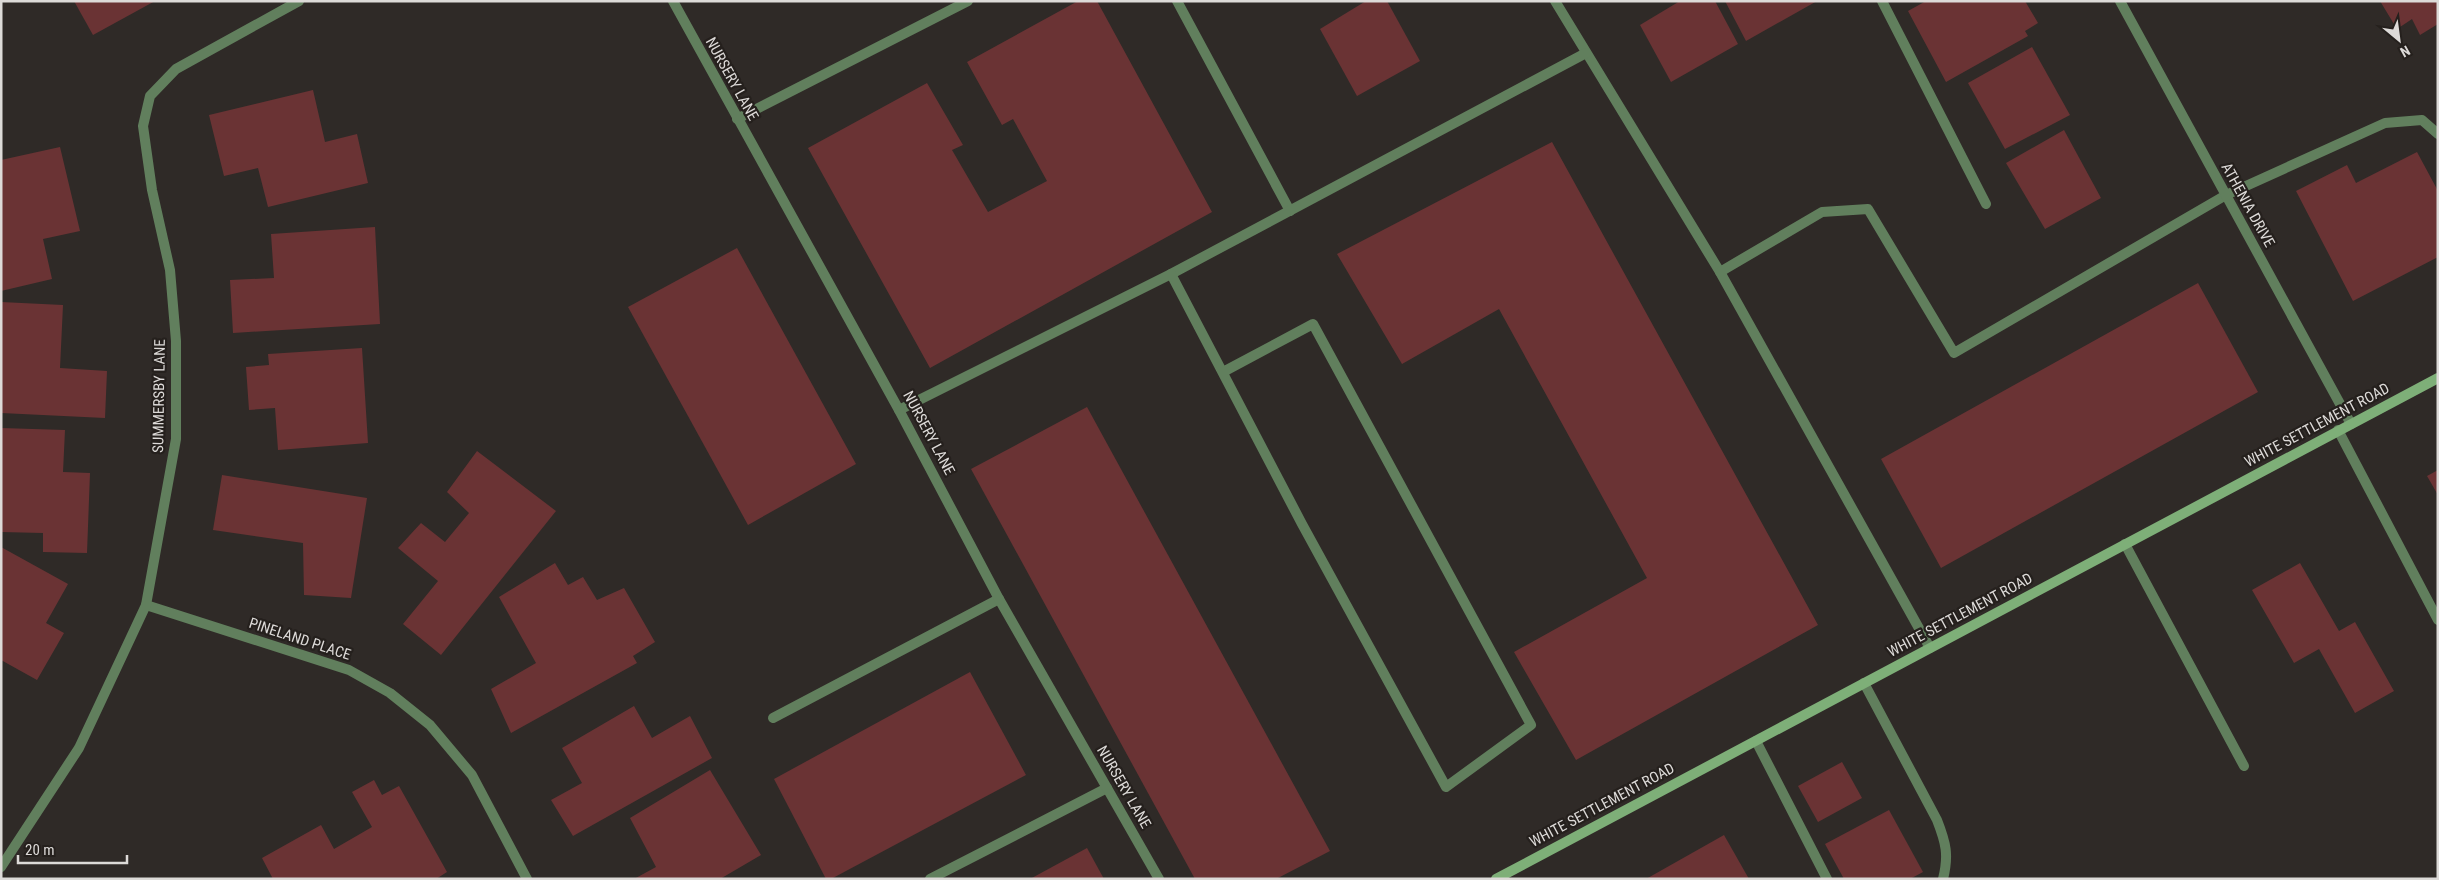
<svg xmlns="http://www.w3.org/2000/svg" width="2439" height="880" font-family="'Roboto Condensed',sans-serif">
  <rect width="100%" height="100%" fill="#2f2a27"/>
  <g fill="#6a3334">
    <path d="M74 1H155L93 35Z"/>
    <path d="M1078 1H1097L1212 212 930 368 808 148 927 83 963 145 952 150 988 212 1047 181 1013 119 1002 125 967 62Z"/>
    <path d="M1366 1H1387L1420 61 1357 96 1320 29Z"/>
    <path d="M1680 1H1715L1738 44 1671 82 1640 25Z"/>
    <path d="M1725 1H1817L1746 41Z"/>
    <path d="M1926 1H2025L2038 23 2025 31 2028 36 1946 82 1908 11Z"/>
    <path d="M2380 1H2438V24L2420 35 2412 19 2397 29Z"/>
    <path d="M2032 47 2070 115 2005 149 1968 83Z"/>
    <path d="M313 90 325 142 357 134 368 183 268 207 258 168 224 176 209 115Z"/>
    <path d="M2064 130 2101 198 2045 229 2006 163Z"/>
    <path d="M1552 142 1818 625 1576 760 1514 652 1647 578 1499 309 1402 364 1337 254Z"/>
    <path d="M60 147 80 231 43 239 52 279 1 291V160Z"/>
    <path d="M2417 152 2438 191V257L2353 301 2296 191 2347 165 2356 183Z"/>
    <path d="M375 227 380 324 233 333 230 280 274 278 271 234Z"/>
    <path d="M737 248 856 464 748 525 628 307Z"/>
    <path d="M2198 283 2258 392 1941 568 1881 459Z"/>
    <path d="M1 302 63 305 60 368 107 371 105 418 1 413Z"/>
    <path d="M362 348 368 443 278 450 275 408 249 410 246 367 269 365 268 354Z"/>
    <path d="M1087 407 1330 851 1276 879H1195L971 469Z"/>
    <path d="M1 428 65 430 63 472 90 473 87 553 43 552V533L1 532Z"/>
    <path d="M477 451 556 511 441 655 403 624 438 581 398 548 421 523 445 542 469 513 447 492Z"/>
    <path d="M2438 470V495L2427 476Z"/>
    <path d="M222 475 367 498 351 598 304 595 303 543 213 530Z"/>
    <path d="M1 547 68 584 46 623 64 633 37 680 1 660Z"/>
    <path d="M555 563 568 585 583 577 597 600 624 588 655 642 633 656 637 663 511 733 491 689 536 663 499 597Z"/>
    <path d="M2300 563 2339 631 2355 622 2394 691 2355 713 2319 649 2294 663 2252 590Z"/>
    <path d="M970 672 1026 775 831 879H826L774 779Z"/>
    <path d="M634 706 652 738 690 716 712 758 573 836 551 800 582 783 562 748Z"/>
    <path d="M1842 762 1862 798 1818 822 1798 786Z"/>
    <path d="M710 770 761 855 720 879H634L656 867 630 818Z"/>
    <path d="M374 780 382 795 399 786 447 872 436 879H273L262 858 321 825 334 849 372 827 352 792Z"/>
    <path d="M1889 810 1923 872 1910 879H1844L1825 844Z"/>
    <path d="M1724 835 1749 879H1646Z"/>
    <path d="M1087 848 1104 879H1030Z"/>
  </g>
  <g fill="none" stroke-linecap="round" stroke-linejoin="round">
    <g stroke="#617f5d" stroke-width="10">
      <path d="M1177 1 1290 211"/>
      <path d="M1555 1 1720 272 1930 648"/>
      <path d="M1882 1 1986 204"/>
      <path d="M737 119 968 1"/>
      <path d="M1720 272 1822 212 1868 209 1954 353 2226 195 2385 123 2422 120 2438 134"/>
      <path d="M1171 274 1586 53"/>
      <path d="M899 410 1171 274 1302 524 1446 787 1531 725 1313 324 1223 372"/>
      <path d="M2338 430 2438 620"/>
      <path d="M2125 544 2244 766"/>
      <path d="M1864 683 1937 820C1946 843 1949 855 1943 879"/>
      <path d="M773 718 999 599"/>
      <path d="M1756 741 1827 879"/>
      <path d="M930 879 1107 788"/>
    </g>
    <g stroke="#617f5d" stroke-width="10">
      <path d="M673 1 899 410 999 599 1159 879"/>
      <path d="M2120 1 2351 424"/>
      <path d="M146 605 349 670 390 693 430 725 472 775 527 879"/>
      <path d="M1 867 79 748 146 605 176 439V341L170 270 152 190 143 126 150 96 176 69 299 1"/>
    </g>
    <path stroke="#7eaf78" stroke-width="10" d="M1496 879 2438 378"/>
  </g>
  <g text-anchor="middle" stroke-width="4.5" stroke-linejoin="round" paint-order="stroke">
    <g font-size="15" fill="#dddad8" stroke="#25201d">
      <text transform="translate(732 79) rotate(61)" y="5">NURSERY LANE</text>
      <text transform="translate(2248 205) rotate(61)" y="5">ATHENIA DRIVE</text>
      <text transform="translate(159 396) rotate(-89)" y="5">SUMMERSBY LANE</text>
      <text transform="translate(2317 425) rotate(-28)" y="5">WHITE SETTLEMENT ROAD</text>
      <text transform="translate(929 433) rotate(62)" y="5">NURSERY LANE</text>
      <text transform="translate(1960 615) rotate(-28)" y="5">WHITE SETTLEMENT ROAD</text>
      <text transform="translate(300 639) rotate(18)" y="5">PINELAND PLACE</text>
      <text transform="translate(1124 787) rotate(60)" y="5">NURSERY LANE</text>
      <text transform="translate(1602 805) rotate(-28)" y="5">WHITE SETTLEMENT ROAD</text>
    </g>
  </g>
  <rect width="2439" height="880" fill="none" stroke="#dddad8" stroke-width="5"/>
  <g transform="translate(2399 40) rotate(151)" stroke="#25201d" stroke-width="4" paint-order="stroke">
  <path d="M0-4L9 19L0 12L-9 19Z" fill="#dddad8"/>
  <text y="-8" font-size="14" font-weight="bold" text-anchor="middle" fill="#dddad8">N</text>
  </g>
  <path d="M18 855v8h109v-8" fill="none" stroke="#dddad8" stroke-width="2.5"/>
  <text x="25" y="855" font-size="15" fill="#dddad8" stroke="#25201d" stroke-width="4" paint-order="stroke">20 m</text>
</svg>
